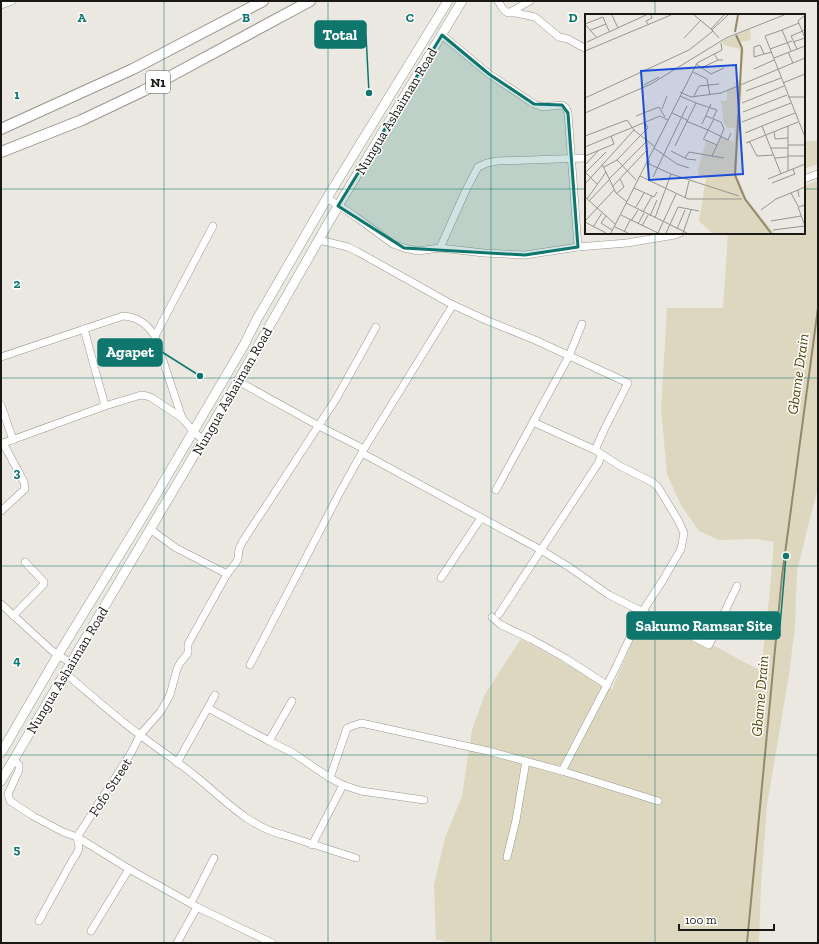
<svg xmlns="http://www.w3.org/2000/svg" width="819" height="944" font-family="'Zilla Slab',serif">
  <rect width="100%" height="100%" fill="#eae8e0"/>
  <g fill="#ded7c0">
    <path d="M806 141H818V164L804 169V143Z"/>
    <path d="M818 180V489L812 510 797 571 795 627 789 675 767 805 761 886 759 943H449L436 939 434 885 445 838 462 796 472 730 485 694 521 639 612 689 646 609 761 671 769 599 774 542 756 539 719 540 699 531 681 505 667 474 661 409 667 308H723L728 233H804V186Z"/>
  </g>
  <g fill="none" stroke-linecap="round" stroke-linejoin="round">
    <path stroke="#93896a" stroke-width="2" d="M747 943 782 576 818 308"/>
    <g stroke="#99978f" stroke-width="8">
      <g id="minor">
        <path d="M498 1 503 9 508 13H516L535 17 559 37 568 39 586 49"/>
        <path d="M1 5 12 1"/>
        <path d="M510 12 530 1"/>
        <path d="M442 35 489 74 534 104 543 107 562 105 566 108 568 113 578 247"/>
        <path d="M804 179 818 174"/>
        <path d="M327 198 356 217 393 244 404 248 418 251 440 248 484 253 525 255 578 247 627 243 675 235 680 233"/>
        <path d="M440 248 466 190 478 167 487 163 497 161 586 158"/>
        <path d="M453 305 488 321 535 340 628 383 605 428 595 450"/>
        <path d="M84 329 105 406"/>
        <path d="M155 336 213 226"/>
        <path d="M1 357 123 316C138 317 147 324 155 336L182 418"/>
        <path d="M238 381 319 426 364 449"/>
        <path d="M1 405 13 440"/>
        <path d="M1 444 105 406 141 395 147 396 152 398 182 418 193 431 203 440"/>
        <path d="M362 453 541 550 499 614"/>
        <path d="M601 454 599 462 541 550 569 567 609 595 709 645 737 586"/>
        <path d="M496 490 569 356 582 324"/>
        <path d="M1 511 25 489 24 482 3 443"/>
        <path d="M150 529 176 548 227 574"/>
        <path d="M441 578 481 518"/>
        <path d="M1 604 50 649 58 655 71 663"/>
        <path d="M13 616 44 584V582L25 562"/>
        <path d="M492 617 501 625 531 639 565 658 607 685 616 667 642 612 663 580 681 549 684 533 678 520 658 487 652 482 620 466 595 450 533 422"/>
        <path d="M250 665 339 494 364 449 453 305 358 252 348 247 319 240"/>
        <path d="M65 673C90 694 114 716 140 735 158 749 177 761 194 775 222 797 248 827 284 835L356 858"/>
        <path d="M208 708 269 741 293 753 330 778 343 785 361 791 424 800"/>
        <path d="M269 741 292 701"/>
        <path d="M14 760 19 765V770L8 794 10 801 33 816 63 832 77 837 129 869 197 907 272 943"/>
        <path d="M177 763 215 695"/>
        <path d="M562 771 658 801"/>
        <path d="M330 778 347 728 361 723 488 751 562 771 607 685"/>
        <path d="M312 845 343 785"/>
        <path d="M507 857 516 820 526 761"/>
        <path d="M191 903 214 858"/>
        <path d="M39 921 73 859C80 850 80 848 77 837L131 753 140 735 161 711 170 695 177 669 180 663 188 653V644L227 574 235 564 238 559 239 549 243 541 336 399 376 327"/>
        <path d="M91 931 129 869"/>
        <path d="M177 943 197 907"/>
      </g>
    </g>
    <g stroke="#99978f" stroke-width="10">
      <g id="major">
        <path d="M1 753 58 655 150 505 244 345 257 319 327 198 448 1"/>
        <path d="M1 781 238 381 338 206 462 1"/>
      </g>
    </g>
    <g stroke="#99978f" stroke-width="12">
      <g id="highway">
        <path d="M1 129 133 69 263 1"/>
        <path d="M1 152 82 120 143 91 310 1"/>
      </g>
    </g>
    <use href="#minor" stroke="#fff" stroke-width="7"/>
    <use href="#major" stroke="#fff" stroke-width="9"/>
    <use href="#highway" stroke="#fff" stroke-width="10"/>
  </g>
  <path fill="#0f766e" fill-opacity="0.2" stroke="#0f766e" stroke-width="3" stroke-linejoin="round" d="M442 35 489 74 534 104 562 105 568 113 578 247 525 255 404 248 338 206Z"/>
  <path fill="none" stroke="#0f766e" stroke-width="1" stroke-opacity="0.55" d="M164 1V943M328 1V943M491 1V943M655 1V15M1 189H586M804 189H818M655 233V943M1 378H818M1 566H818M1 755H818"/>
  <g text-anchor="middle" stroke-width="3" stroke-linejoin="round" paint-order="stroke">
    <rect fill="#fff" stroke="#5e5d5b" stroke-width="1" x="146" y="71" width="24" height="22" rx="3"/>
    <g font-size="13" font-weight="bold" fill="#191815">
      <text x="158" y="87">N1</text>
    </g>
    <g font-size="14" fill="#191815" stroke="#fff">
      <text transform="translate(396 111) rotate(-59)" y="5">Nungua Ashaiman Road</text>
      <text transform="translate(232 391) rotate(-60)" y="5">Nungua Ashaiman Road</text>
      <text transform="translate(67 670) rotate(-59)" y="5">Nungua Ashaiman Road</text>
      <text transform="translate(110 787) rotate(-57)" y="5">Fofo Street</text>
    </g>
    <g font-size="15" font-style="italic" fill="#504103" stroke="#fff">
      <text transform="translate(798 374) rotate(-82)" y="5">Gbame Drain</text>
      <text transform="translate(760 696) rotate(-85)" y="5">Gbame Drain</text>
    </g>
  </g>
  <g transform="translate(585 14)">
    <rect width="220" height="220" fill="#eae8e0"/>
    <path d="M165 15 166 26 156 28 159 37 155 65 157 74 151 160 161 184 189 219H127L114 207 121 164 114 162 113 156 121 127 132 132 136 122 149 128 150 114H143L139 110 136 87H142V77L153 71 148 70 154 66 155 48V35L139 31 137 27Z" fill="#ded7c0"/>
    <path fill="none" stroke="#93896a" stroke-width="2" d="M150 18 153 1M151 21 157 34 150 161 160 185 186 219"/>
    <path fill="none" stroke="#96958f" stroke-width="1" d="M27 1 33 14M109 1 126 15M220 1 213 7 220 24M0 10 18 3 24 17M0 10 11 23M63 10 61 7 67 4 66 1M6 16 21 10M127 16 143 1M197 16 214 9M99 24 116 6M134 24 126 15 139 1M2 28 61 1M208 28 220 24M185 35 207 27M212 35 206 22 220 16M0 37 86 1M206 37 197 16 180 22 220 123M203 38 208 49M129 40 133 46H138M179 40 175 31 169 33V43L179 40 187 38M189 44 220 32M111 50 126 60 139 54M116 54 133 46M169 55 189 46M108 58 122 65 125 81M198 69 220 60M59 71 74 63M161 77 196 64M95 78 106 83 136 79 220 44M109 82 114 72 134 70M203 83H220M0 84 104 36 128 17M111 89 132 96 128 104M157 89 199 72M77 95 82 82M158 98 202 81M0 99 66 70 141 24 199 1M87 99 102 106M51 102 74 93 80 103M129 105 123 116 143 126 146 119M101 107 123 116 119 124M157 108 206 89M117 110 126 90M189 117 190 125 203 124M160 119 177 112M0 122 42 106 49 116 70 133M118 125 132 131 139 115 136 108 121 102M164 127 172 142 189 141M161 129 203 112M203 131H220M90 132 111 89 95 82M0 133 75 102 83 106M69 134 92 150 104 154M186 134H203M86 137 102 145 111 146M0 142 29 130 26 122M127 142 139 144M202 142H220M100 144 104 138 127 142 132 131M190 144 202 143M32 146 51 166M64 146V150L86 160 154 182M17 150 31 179 42 188M0 151 13 137M19 153 32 146 55 122 63 114 60 108M203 157V112L213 108M0 158 12 170M0 159 21 138M196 160 177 112 210 99M55 162 103 185H157M68 163 102 92M24 165 61 128M183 165 220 150M187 169 210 160 208 155M0 170 49 116M27 173 62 136M49 174 69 183 72 178M206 179 213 192M31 180 39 173 35 165M0 183 30 210M214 183 213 176 220 173M100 184 104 167M2 185 21 158M4 187 24 166M41 189 102 219M220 191 213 193 220 212M51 193 59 179M176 196 191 185 213 176M58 198 67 182M36 201 73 219M21 202 16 209 27 216M65 202 72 186M70 204 86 160M0 207 29 176M46 207 53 196M186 207 216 202M0 208 21 219M53 210 59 199M57 212 63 201M8 213 17 199M30 213 43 219M92 215 100 196M188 216 220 212M39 218 45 206M26 219 112 49 137 36 136 29M73 219 91 180M81 219 93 193 114 197M98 219 106 196"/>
    <path fill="#1d4ed8" fill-opacity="0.15" stroke="#1d4ed8" stroke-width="2" d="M151 51 158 160 64 166 56 57Z"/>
    <rect width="220" height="220" fill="none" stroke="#191815" stroke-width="2"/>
  </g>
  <g font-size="13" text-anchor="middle" font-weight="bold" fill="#0f766e" stroke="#fff" stroke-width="3" stroke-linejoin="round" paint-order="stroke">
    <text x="82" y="22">A</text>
    <text x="246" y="22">B</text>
    <text x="410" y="22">C</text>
    <text x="573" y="22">D</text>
    <text x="17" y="99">1</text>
    <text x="17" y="288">2</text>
    <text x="17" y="477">3</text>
    <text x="17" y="665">4</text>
    <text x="17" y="854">5</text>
  </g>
  <path fill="none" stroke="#0f766e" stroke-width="1.5" d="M369 93L366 35M200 376L162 352M786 556L780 626"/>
  <g fill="#0f766e" stroke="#fff" stroke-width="1.5">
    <circle cx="369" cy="93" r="4"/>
    <circle cx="200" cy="376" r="4"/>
    <circle cx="786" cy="556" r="4"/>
  </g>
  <g fill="#0f766e" stroke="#0f766e" stroke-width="1.5">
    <rect x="315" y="21" width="51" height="27" rx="4"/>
    <rect x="98" y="339" width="64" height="27" rx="4"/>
    <rect x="627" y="612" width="153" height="27" rx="4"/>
  </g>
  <g font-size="15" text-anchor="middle" font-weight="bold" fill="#fff">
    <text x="340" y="40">Total</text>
    <text x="130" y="357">Agapet</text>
    <text x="704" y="631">Sakumo Ramsar Site</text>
  </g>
  <rect width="819" height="944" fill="none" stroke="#191815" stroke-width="4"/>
  <path d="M679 924v6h95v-6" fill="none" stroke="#191815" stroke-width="2"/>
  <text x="685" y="924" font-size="12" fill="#191815" stroke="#ffffff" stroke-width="3" paint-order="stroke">100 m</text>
</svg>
